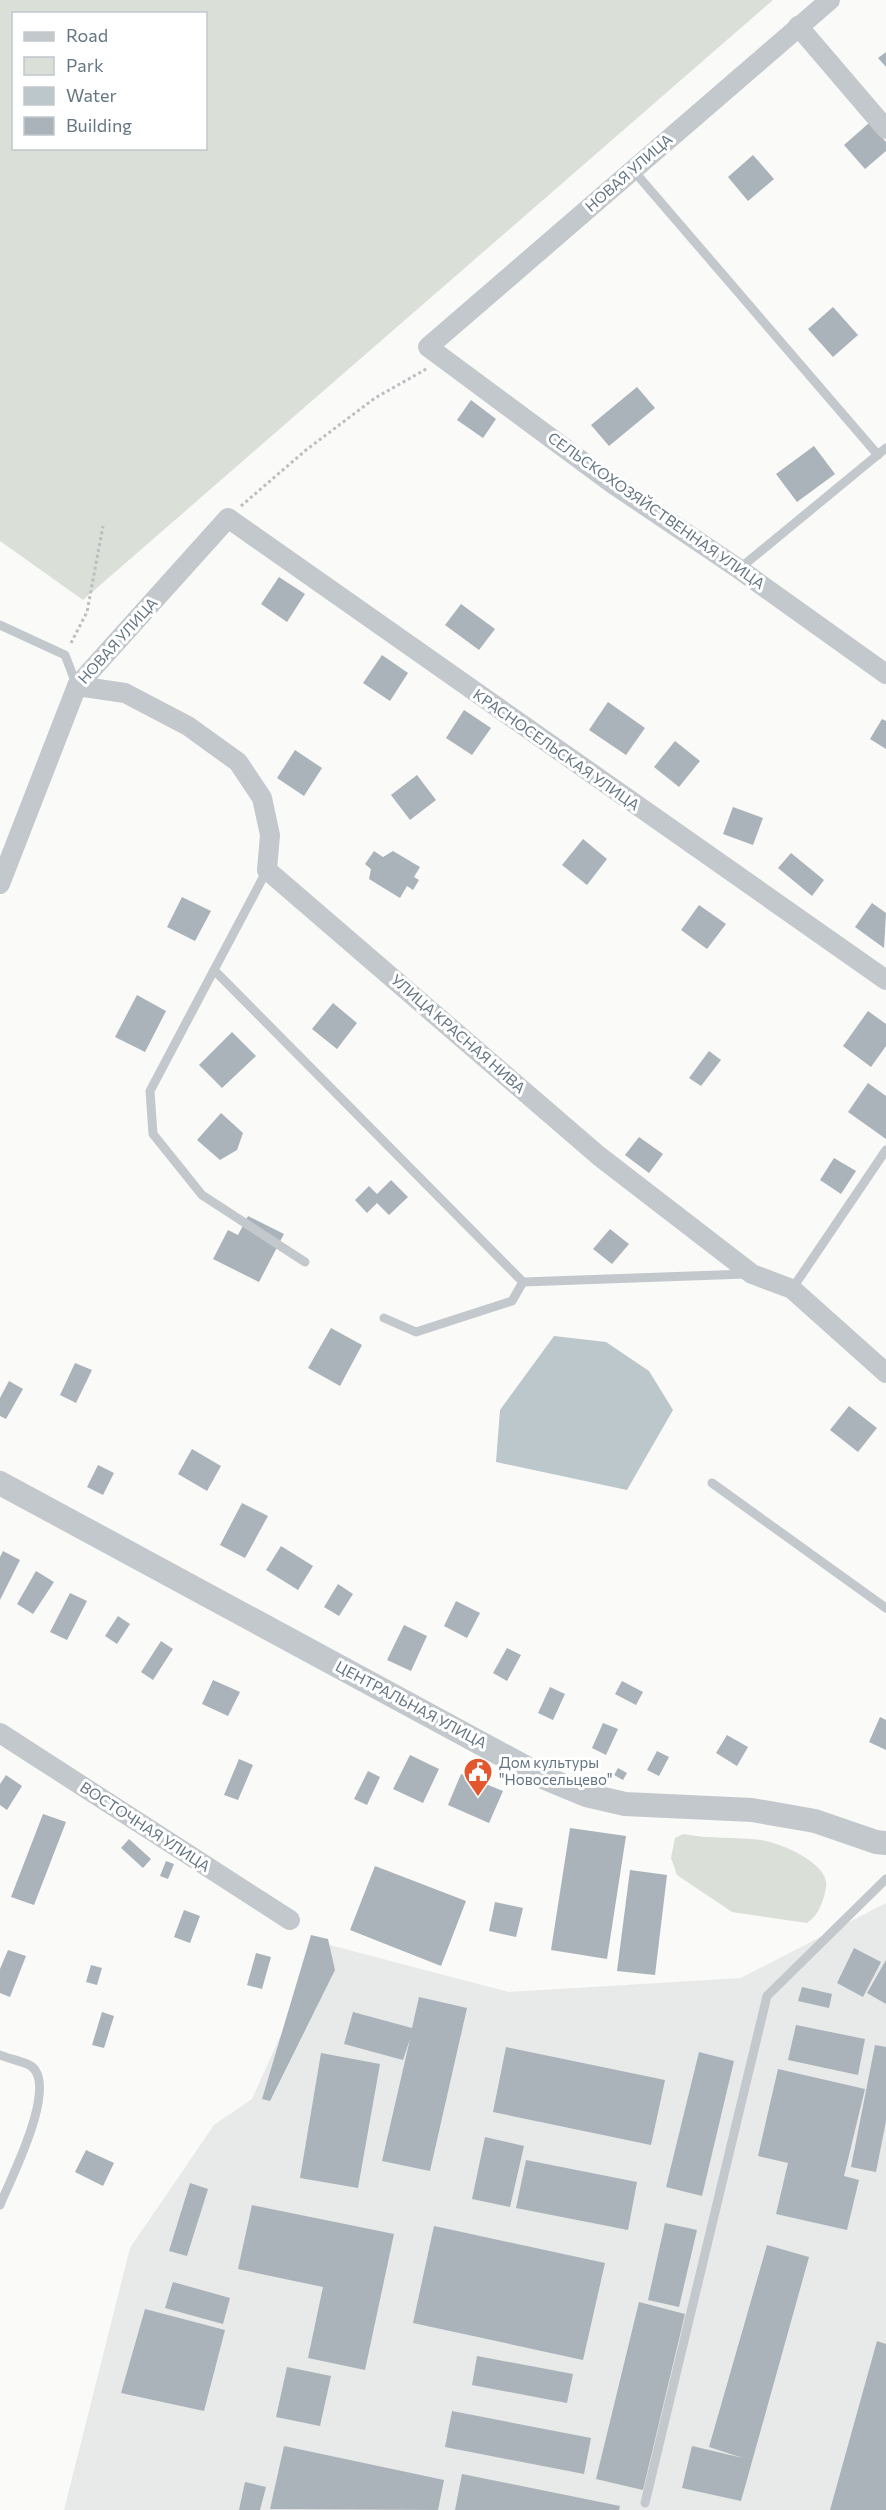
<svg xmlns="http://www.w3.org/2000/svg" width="886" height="2510" font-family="Commissioner,sans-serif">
  <rect width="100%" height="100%" fill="#fafaf8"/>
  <path fill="#e8e9e9" d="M886 1903V2510H64L130 2248 214 2125 252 2099 322 1943 509 1992 741 1978Z"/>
  <g fill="#dadfd7" fill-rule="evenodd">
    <path d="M0 0H773L83 600 0 541ZM14 14H206V148H14Z"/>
    <path d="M683 1834C709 1839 735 1837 761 1840 782 1843 831 1864 826 1888 823 1902 819 1915 807 1923L732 1912 677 1875 671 1858 675 1838Z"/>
  </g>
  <path fill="#bbc7cb" d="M554 1336 606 1342 649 1371 673 1410 627 1490 496 1462 500 1410Z"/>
  <g fill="#aab3b9">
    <path d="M886 52V67L878 58Z"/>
    <path d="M869 123 886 142V151L865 169 844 145Z"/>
    <path d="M753 155 774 179 748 201 728 177Z"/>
    <path d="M833 307 858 335 833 357 808 329Z"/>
    <path d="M637 387 655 408 609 446 591 425Z"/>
    <path d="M471 400 496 419 483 438 457 420Z"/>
    <path d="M814 446 835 474 797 502 776 474Z"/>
    <path d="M279 577 305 594 287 622 261 604Z"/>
    <path d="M461 604 495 629 479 650 445 625Z"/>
    <path d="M382 655 408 673 390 701 363 683Z"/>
    <path d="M608 702 645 728 626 755 589 730Z"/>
    <path d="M464 710 491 728 472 755 446 738Z"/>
    <path d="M882 719 886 721V749L870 739Z"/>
    <path d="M675 741 700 761 679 787 654 767Z"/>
    <path d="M295 750 322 768 304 796 277 778Z"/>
    <path d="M417 775 436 800 410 820 391 795Z"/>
    <path d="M733 807 763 818 753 845 723 834Z"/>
    <path d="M583 839 607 859 587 885 562 865Z"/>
    <path d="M374 851 383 857 393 851 420 867 414 877 419 880 413 890 407 886 400 898 369 879 371 869 365 864Z"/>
    <path d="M791 853 824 880 812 896 778 868Z"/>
    <path d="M182 897 211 911 195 941 167 927Z"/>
    <path d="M872 903 886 913 884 948 855 927Z"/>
    <path d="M699 905 726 924 707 949 681 930Z"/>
    <path d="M137 995 166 1011 145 1052 115 1037Z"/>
    <path d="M333 1003 357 1023 337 1049 312 1029Z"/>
    <path d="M868 1011 886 1024V1046L871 1067 843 1046Z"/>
    <path d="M232 1032 256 1056 222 1088 199 1065Z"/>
    <path d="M709 1051 721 1060 701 1086 689 1078Z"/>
    <path d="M868 1083 886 1096V1139L848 1112Z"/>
    <path d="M221 1113 243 1133 237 1150 220 1160 197 1140Z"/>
    <path d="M639 1137 663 1154 649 1173 625 1155Z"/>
    <path d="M834 1158 856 1171 841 1194 820 1180Z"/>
    <path d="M391 1180 408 1197 389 1215 377 1203 367 1213 355 1200 369 1186 377 1194Z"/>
    <path d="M248 1216 284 1234 259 1282 213 1259 228 1230 238 1235Z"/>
    <path d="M610 1229 629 1244 612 1264 593 1249Z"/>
    <path d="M331 1328 362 1345 340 1386 308 1368Z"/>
    <path d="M75 1363 92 1370 76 1403 60 1395Z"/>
    <path d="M9 1381 23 1389 6 1419 0 1416V1398Z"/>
    <path d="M849 1406 877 1428 858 1452 830 1430Z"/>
    <path d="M192 1449 221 1466 207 1491 178 1474Z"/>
    <path d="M98 1465 114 1473 103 1495 87 1487Z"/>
    <path d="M242 1503 268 1516 245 1558 220 1545Z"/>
    <path d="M281 1546 313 1566 298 1590 266 1570Z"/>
    <path d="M3 1551 20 1560 0 1600V1557Z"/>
    <path d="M36 1571 54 1582 33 1614 17 1604Z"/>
    <path d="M338 1584 353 1594 339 1616 324 1607Z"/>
    <path d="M70 1593 87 1601 67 1640 50 1632Z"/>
    <path d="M456 1601 480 1613 467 1638 444 1626Z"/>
    <path d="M118 1616 130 1624 117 1644 105 1636Z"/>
    <path d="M404 1625 427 1636 411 1671 387 1660Z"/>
    <path d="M161 1641 173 1649 153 1680 141 1672Z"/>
    <path d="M507 1648 521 1655 507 1681 493 1673Z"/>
    <path d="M213 1680 240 1692 228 1716 202 1704Z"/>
    <path d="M622 1681 643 1692 636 1705 615 1694Z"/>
    <path d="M550 1687 565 1694 553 1720 538 1713Z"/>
    <path d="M880 1717 886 1720V1750L869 1742Z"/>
    <path d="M603 1723 618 1729 606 1755 592 1748Z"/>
    <path d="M727 1735 748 1747 737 1766 716 1753Z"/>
    <path d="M657 1751 669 1757 659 1776 647 1770Z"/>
    <path d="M410 1755 439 1769 423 1803 393 1789Z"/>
    <path d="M239 1759 253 1765 238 1800 224 1795Z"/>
    <path d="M618 1768 627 1773 623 1780 614 1775Z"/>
    <path d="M368 1771 380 1777 367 1805 354 1799Z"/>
    <path d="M461 1774 503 1791 489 1823 448 1805Z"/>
    <path d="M6 1775 22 1786 7 1810 0 1805V1784Z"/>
    <path d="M43 1814 66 1822 34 1905 11 1897Z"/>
    <path d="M570 1828 626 1836 607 1959 551 1950Z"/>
    <path d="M129 1839 151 1859 143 1868 121 1848Z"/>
    <path d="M166 1861 174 1864 168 1879 160 1876Z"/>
    <path d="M375 1866 466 1901 441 1966 350 1930Z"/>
    <path d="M630 1870 667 1875 655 1975 617 1971Z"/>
    <path d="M495 1902 523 1908 516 1937 489 1931Z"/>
    <path d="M184 1910 200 1916 190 1943 174 1937Z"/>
    <path d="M311 1935 328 1939 335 1970 270 2101 262 2099Z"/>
    <path d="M854 1948 881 1962 863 1997 837 1983Z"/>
    <path d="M8 1950 26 1956 10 1997 0 1993V1969Z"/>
    <path d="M256 1953 271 1957 262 1989 247 1985Z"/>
    <path d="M886 1960V2004L867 1993Z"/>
    <path d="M91 1965 102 1968 97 1985 86 1982Z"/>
    <path d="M802 1987 832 1994 829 2008 798 2001Z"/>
    <path d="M419 1997 467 2008 430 2171 382 2161 410 2039 403 2060 344 2044 353 2012 412 2028Z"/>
    <path d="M102 2012 114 2016 104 2048 92 2045Z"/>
    <path d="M796 2025 865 2039 858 2075 788 2060Z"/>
    <path d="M875 2045 886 2047V2121L876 2172 851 2167Z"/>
    <path d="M506 2047 665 2080 651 2145 493 2112Z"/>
    <path d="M699 2052 734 2061 702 2196 666 2187Z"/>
    <path d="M321 2053 380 2064 358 2188 300 2178Z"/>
    <path d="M778 2069 865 2089 844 2176 859 2180 847 2230 776 2214 788 2163 758 2156Z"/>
    <path d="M485 2137 524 2146 510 2207 472 2199Z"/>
    <path d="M86 2150 114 2163 103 2186 75 2172Z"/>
    <path d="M526 2160 637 2182 628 2230 516 2208Z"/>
    <path d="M190 2183 208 2189 187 2256 169 2251Z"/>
    <path d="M252 2205 394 2234 365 2370 308 2358 323 2287 238 2269Z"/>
    <path d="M665 2223 697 2230 679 2307 648 2300Z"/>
    <path d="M434 2226 605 2263 583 2360 413 2323Z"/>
    <path d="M767 2245 809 2257 741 2501 682 2488 692 2446 743 2458 709 2447Z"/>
    <path d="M173 2282 230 2298 223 2324 165 2308Z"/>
    <path d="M639 2302 685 2314 643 2490 596 2479Z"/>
    <path d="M145 2309 225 2330 204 2411 121 2393Z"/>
    <path d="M877 2341 886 2344V2510H830Z"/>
    <path d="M477 2356 573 2374 567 2403 472 2385Z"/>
    <path d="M287 2367 331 2376 320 2426 276 2417Z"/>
    <path d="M452 2411 591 2438 584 2474 445 2447Z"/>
    <path d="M284 2446 444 2480 438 2510 270 2509Z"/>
    <path d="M462 2474 620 2506 619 2510H455Z"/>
    <path d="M245 2482 266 2487 260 2510H239Z"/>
  </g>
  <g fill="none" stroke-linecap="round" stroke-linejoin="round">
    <g stroke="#bbbfc2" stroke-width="3" stroke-dasharray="3 3" stroke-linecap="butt">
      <path d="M241 506 306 450 375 398 428 368"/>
      <path d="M71 643 87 612 103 526"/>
    </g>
    <g stroke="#c3c8cc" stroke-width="9">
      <path d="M633 170 878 455"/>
      <path d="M739 569 886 448"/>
      <path d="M0 625 65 655 77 686"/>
      <path d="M267 870 214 970 523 1282"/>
      <path d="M214 970 150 1091 153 1134 202 1195 305 1262"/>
      <path d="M792 1289 886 1150"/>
      <path d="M384 1318 416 1332 512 1301 523 1282 746 1274"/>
      <path d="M712 1483 886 1608"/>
      <path d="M0 2055C9 2059 23 2061 31 2066 59 2086 10 2180 0 2205"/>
      <path d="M645 2503 767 1996 886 1879"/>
    </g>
    <g stroke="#c3c8cc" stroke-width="20">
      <path d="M830 0 428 347 613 484 739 569 886 674"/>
      <path d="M798 26 886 129"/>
      <path d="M77 686 125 693 188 726 238 762 262 798 270 835 267 870 599 1156 752 1274 792 1289 886 1373"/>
      <path d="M0 884 77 686 228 518 886 980"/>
      <path d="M0 1733 290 1920"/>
    </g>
    <path stroke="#c3c8cc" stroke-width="24" d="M0 1483 545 1778 586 1795 625 1804 752 1810 815 1821 876 1842 886 1843"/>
  </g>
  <defs>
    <g id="civic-pin" transform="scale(1.5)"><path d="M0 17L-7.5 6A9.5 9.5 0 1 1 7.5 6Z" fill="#e4572e" stroke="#fff"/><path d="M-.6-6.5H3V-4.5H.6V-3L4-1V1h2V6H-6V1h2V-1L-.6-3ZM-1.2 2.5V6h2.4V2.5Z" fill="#fff"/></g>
  </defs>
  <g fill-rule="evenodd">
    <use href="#civic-pin" x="478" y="1772"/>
  </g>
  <g text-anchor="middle" stroke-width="6" stroke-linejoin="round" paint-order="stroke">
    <g font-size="15" fill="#657683" stroke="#fff">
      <text transform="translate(629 173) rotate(-41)" y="5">НОВАЯ УЛИЦА</text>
      <text transform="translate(656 511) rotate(35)" y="5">СЕЛЬСКОХОЗЯЙСТВЕННАЯ УЛИЦА</text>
      <text transform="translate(118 641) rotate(-48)" y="5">НОВАЯ УЛИЦА</text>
      <text transform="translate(556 750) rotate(35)" y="5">КРАСНОСЕЛЬСКАЯ УЛИЦА</text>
      <text transform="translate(458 1034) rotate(41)" y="5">УЛИЦА КРАСНАЯ НИВА</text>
      <text transform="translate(411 1705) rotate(28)" y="5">ЦЕНТРАЛЬНАЯ УЛИЦА</text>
      <text transform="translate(145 1827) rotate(33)" y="5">ВОСТОЧНАЯ УЛИЦА</text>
    </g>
    <g font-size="15" fill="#657683" stroke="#fff" text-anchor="start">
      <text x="499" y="1768">Дом культуры<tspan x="499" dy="17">"Новосельцево"</tspan></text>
    </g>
  </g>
  <rect x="12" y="12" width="195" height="138" fill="#ffffff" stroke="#c1c8cd" stroke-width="1.5"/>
  <rect x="24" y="32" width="30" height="9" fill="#c3c8cc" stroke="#c1c8cd" stroke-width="1.5"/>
  <text x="66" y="42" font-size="18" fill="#657683">Road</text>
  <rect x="24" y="57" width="30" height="18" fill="#dadfd7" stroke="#c1c8cd" stroke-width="1.5"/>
  <text x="66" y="72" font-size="18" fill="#657683">Park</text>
  <rect x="24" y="87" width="30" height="18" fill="#bbc7cb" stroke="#c1c8cd" stroke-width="1.5"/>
  <text x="66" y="102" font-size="18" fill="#657683">Water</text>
  <rect x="24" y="117" width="30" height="18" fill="#aab3b9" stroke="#c1c8cd" stroke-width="1.5"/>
  <text x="66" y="132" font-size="18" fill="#657683">Building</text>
</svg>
